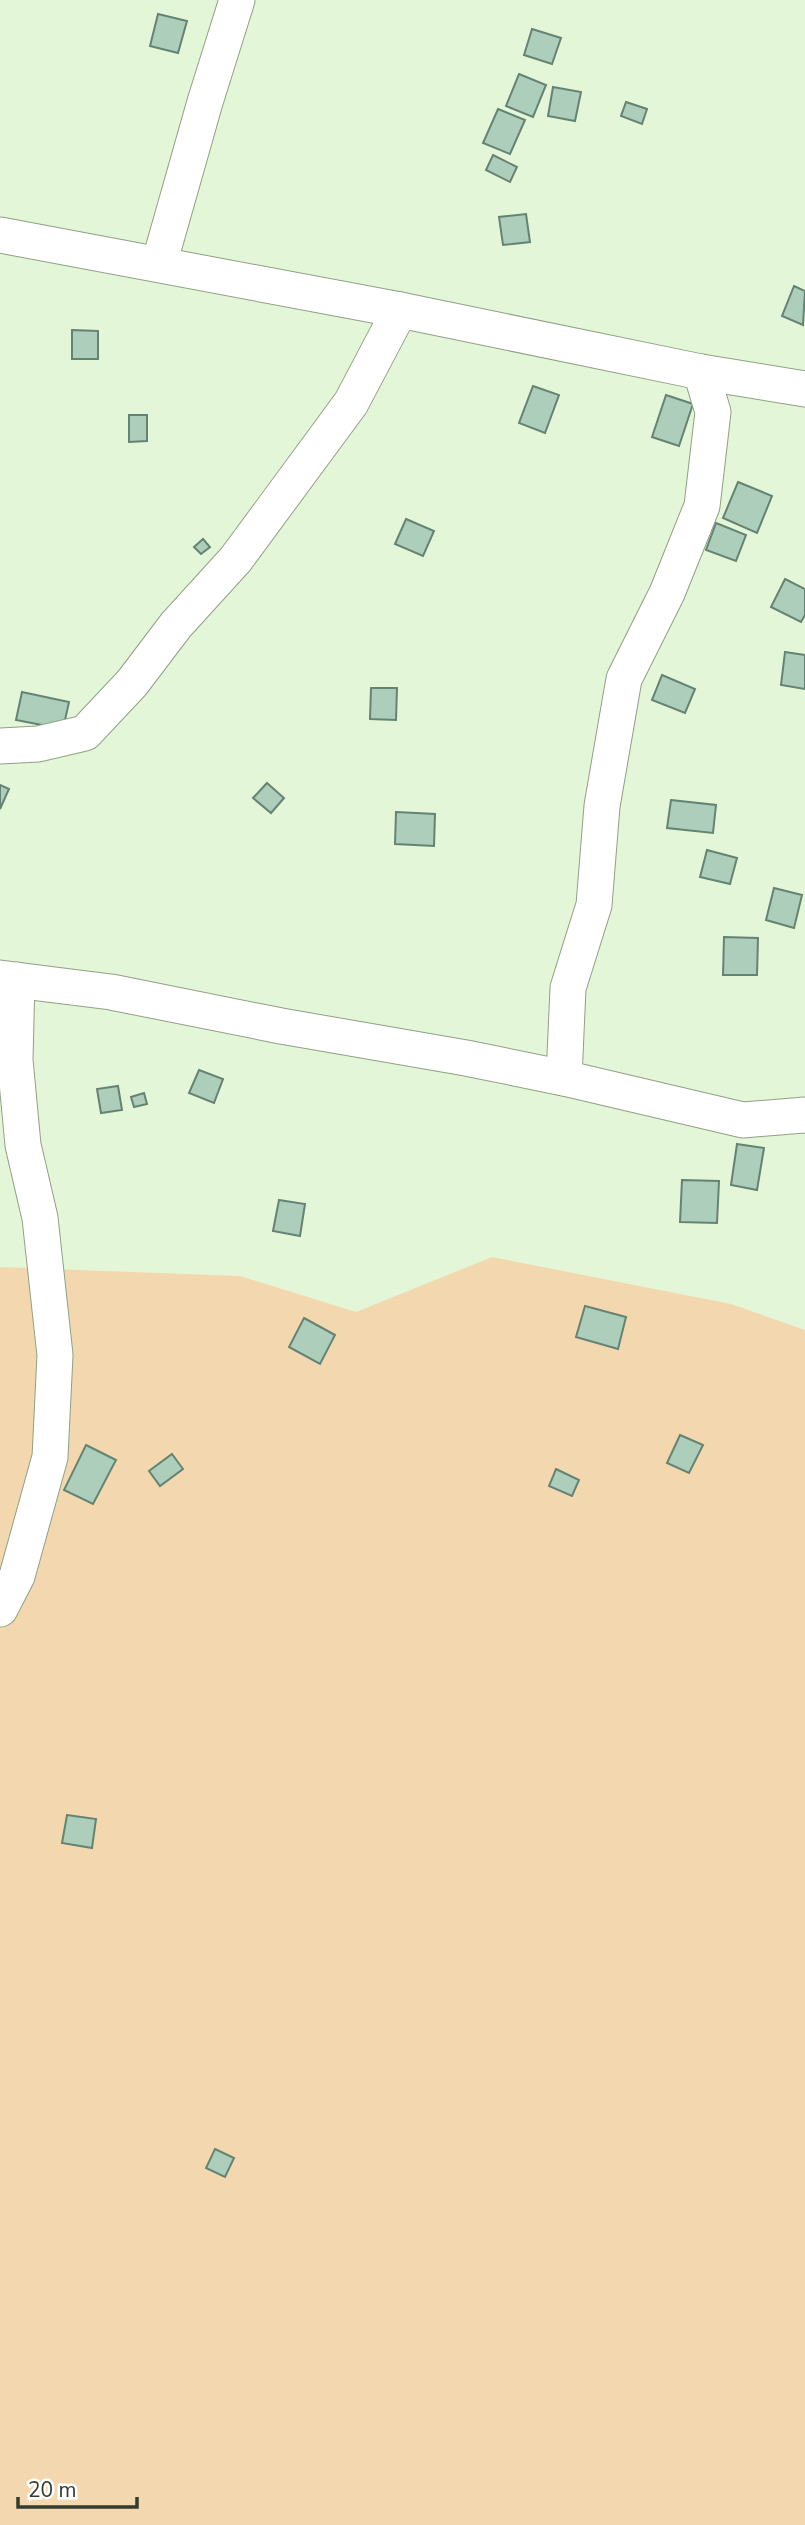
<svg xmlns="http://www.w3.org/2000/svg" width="805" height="2525" font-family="'Nunito Sans',sans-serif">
  <rect width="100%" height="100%" fill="#e4f6d8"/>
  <path fill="#f3d8af" d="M492 1257 731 1304 805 1330V2525H0V1267L240 1276 356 1312Z"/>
  <g fill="#adcebb" stroke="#658373" stroke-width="2">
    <path d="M158 14 187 21 178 53 150 46Z"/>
    <path d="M532 29 561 38 552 64 524 55Z"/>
    <path d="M519 74 546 85 533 117 506 106Z"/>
    <path d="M553 87 581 92 575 121 548 116Z"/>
    <path d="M626 102 647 109 642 124 621 116Z"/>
    <path d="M498 109 525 120 510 154 483 143Z"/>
    <path d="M493 155 517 167 510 182 486 170Z"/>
    <path d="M526 214 530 242 503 245 499 217Z"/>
    <path d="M794 286 805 291 803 325 782 316Z"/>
    <path d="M72 330 98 331V359H72Z"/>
    <path d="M533 386 559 395 545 433 519 423Z"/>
    <path d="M666 395 693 404 679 446 652 437Z"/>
    <path d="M129 415H147V441L129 442Z"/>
    <path d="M738 482 772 496 757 533 723 518Z"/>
    <path d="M406 519 434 531 423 556 395 544Z"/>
    <path d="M716 523 746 535 736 561 706 550Z"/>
    <path d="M203 539 210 547 201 554 194 547Z"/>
    <path d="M785 579 805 589V615L801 622 771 607Z"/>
    <path d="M785 652 805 655V689L781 685Z"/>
    <path d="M662 675 695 689 685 713 652 700Z"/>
    <path d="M371 688H397L396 720 370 719Z"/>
    <path d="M22 692 69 702 63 729 16 720Z"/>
    <path d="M267 783 284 798 271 813 253 798Z"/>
    <path d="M0 785 9 789 0 809Z"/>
    <path d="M671 800 716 805 713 833 667 828Z"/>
    <path d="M396 812 435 814 434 846 395 844Z"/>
    <path d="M707 850 737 858 730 884 700 877Z"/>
    <path d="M774 888 802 895 794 928 766 920Z"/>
    <path d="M724 937 758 938 757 975H723Z"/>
    <path d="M199 1070 223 1079 214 1103 189 1093Z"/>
    <path d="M118 1086 122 1110 101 1113 97 1089Z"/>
    <path d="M144 1093 147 1104 134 1107 131 1097Z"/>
    <path d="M737 1144 764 1148 757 1190 731 1185Z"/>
    <path d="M682 1180 719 1181 717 1223 680 1222Z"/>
    <path d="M279 1200 305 1204 300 1236 273 1231Z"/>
    <path d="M585 1306 626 1317 618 1349 576 1337Z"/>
    <path d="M304 1318 335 1335 320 1364 289 1347Z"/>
    <path d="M680 1435 703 1445 689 1473 667 1463Z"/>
    <path d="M86 1445 116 1460 93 1504 64 1490Z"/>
    <path d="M172 1454 183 1469 160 1486 149 1471Z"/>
    <path d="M556 1469 579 1480 572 1496 549 1486Z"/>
    <path d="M67 1815 96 1819 92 1848 62 1843Z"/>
    <path d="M215 2149 234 2158 225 2177 206 2168Z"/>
  </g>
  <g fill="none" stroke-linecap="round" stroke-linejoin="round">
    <g stroke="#90a085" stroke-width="37">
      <g id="minor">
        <path d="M0 235 400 310 701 372 805 389"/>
        <path d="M159 264 205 102 237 0"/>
        <path d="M0 746 38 744 85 733 132 683 176 625 236 559 351 403 400 310"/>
        <path d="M0 978 111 992 281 1026 466 1058 564 1078 743 1120 805 1115"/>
        <path d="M564 1078 568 988 594 905 602 806 624 679 667 593 702 506 713 412 701 372"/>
        <path d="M0 1609 17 1576 50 1457 55 1355 40 1218 23 1145 15 1060 17 980"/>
      </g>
    </g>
    <use href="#minor" stroke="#fff" stroke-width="35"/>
  </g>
  <path d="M18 2497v10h119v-10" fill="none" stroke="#343b30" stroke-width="3.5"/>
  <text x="28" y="2497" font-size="21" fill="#343b30" stroke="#ffffff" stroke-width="5" paint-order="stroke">20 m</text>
</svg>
